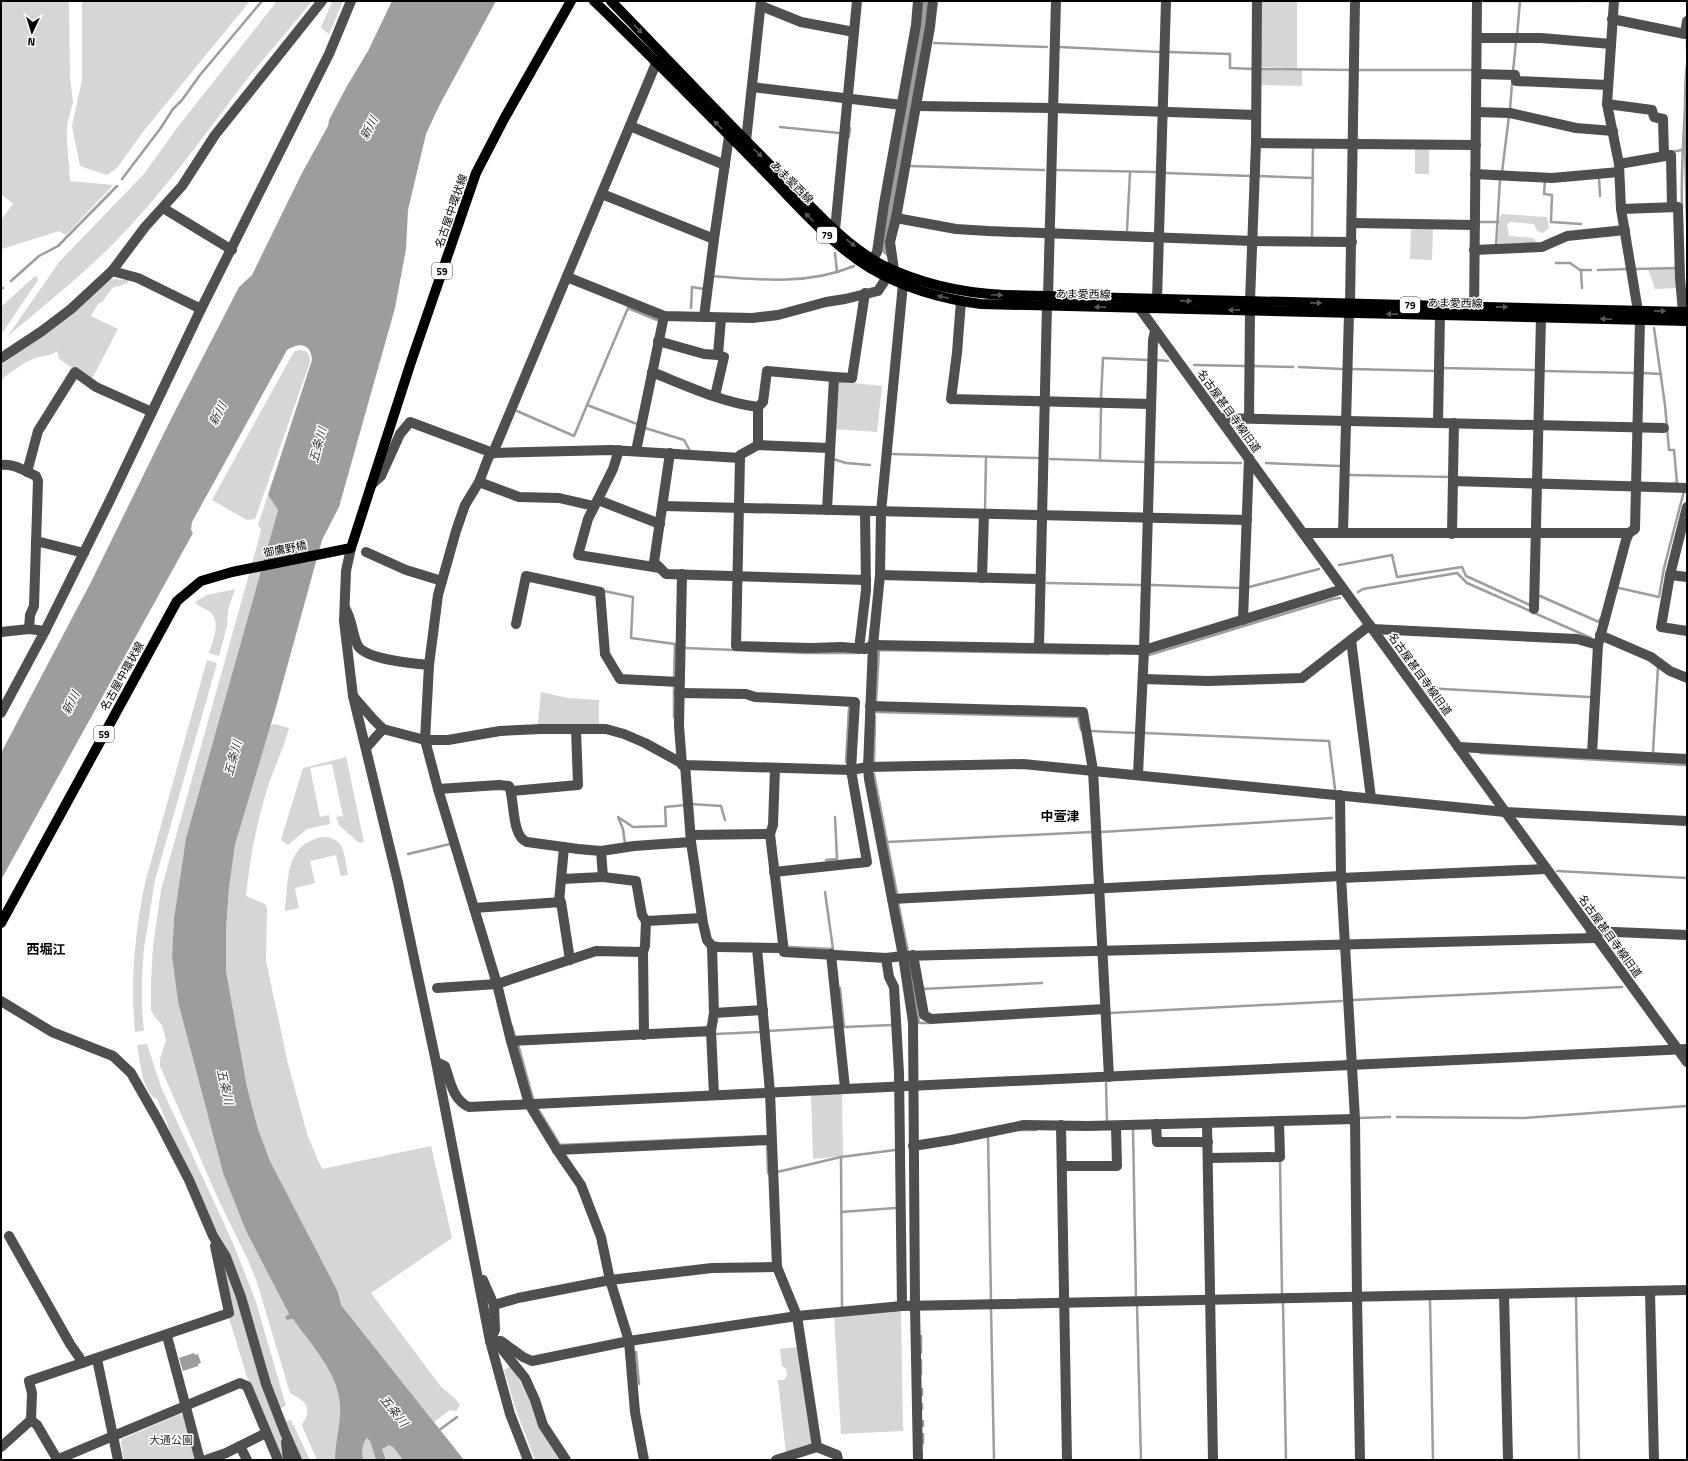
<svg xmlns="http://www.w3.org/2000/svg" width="1688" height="1461" font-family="'Titillium Web','Noto Sans JP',sans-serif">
  <rect width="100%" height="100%" fill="#fff"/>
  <g fill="#d6d6d6">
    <path d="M1 1H69L70 78 73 102 67 125V141L70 181 113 185 66 235 59 231 2 249 1 220 13 204 1 194Z"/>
    <path d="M82 1H250L142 133 117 168 107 175 80 166 72 126 82 80Z"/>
    <path d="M277 1H312C290 29 266 55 244 83 202 138 161 196 112 245 79 278 42 307 7 337L60 261 144 174 177 128Z"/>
    <path d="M332 1H343L329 34 321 28Z"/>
    <path d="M1259 1H1297V68L1259 67Z"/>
    <path d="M1260 69 1302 70V86L1260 85Z"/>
    <rect x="1415" y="149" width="14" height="25"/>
    <path d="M1502 214 1547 217 1549 228 1543 233 1537 231 1534 224 1510 222 1507 225 1509 236 1534 238 1536 243 1498 244 1499 218Z"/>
    <path d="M1411 227H1433L1432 260 1410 259Z"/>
    <path d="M1677 268 1678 288 1655 289 1648 269Z"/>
    <path d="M35 276 37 277 38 280 1 335V307Z"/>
    <path d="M110 279 128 280V283L112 288 102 302 98 304 91 316 118 329 93 377 90 380 59 359 57 351C50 357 41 355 33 359 21 364 11 372 1 380V365L40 337Z"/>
    <path d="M299 350C307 350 310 354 310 362L255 519 247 520 212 500 292 355 295 351Z"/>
    <path d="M835 381 882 386 877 432 833 429Z"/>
    <path d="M268 495 278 510 186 838 174 918 172 956 178 1002 223 1173 246 1231 289 1314 285 1318 287 1320 293 1319C311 1345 338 1372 340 1404 341 1423 335 1442 335 1460H317L302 1426C303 1421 307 1418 307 1414 310 1402 298 1398 290 1393L257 1282 248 1260 220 1203 160 1066V1059L166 1040 162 1025 154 1016 151 1010V981L153 947 161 890 260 535 261 529 258 525Z"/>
    <path d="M235 589 228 610 227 626 219 656 209 653C212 643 220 626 213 615 209 609 200 608 195 602L207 595Z"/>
    <path d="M207 660 217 663 155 880 144 948 142 977V1010L144 1031 135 1032C130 982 135 932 145 883Z"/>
    <path d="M541 692 568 698 599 700V724H538Z"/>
    <path d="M274 724 289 728C284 747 276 764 269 783 257 820 250 858 246 896L265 904 267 909 266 961 288 1064 308 1137 322 1169 431 1146 452 1238 371 1293 441 1387 455 1398 460 1405 456 1411 450 1410 434 1422 341 1305 338 1292 270 1161 258 1129 247 1087 226 971V930L229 888 235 845 270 726Z"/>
    <path d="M346 757 364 842 359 843 339 825 336 817 343 816 332 764 310 768 320 817 329 815 330 824 307 829 288 845 281 840 303 768Z"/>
    <path d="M322 837C346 837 344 856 348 875L341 876 336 855 310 861 315 883 295 888 299 908 285 911C289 880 284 845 322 837Z"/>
    <path d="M147 1044 161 1087 232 1241 246 1276 256 1302 286 1406 278 1409 230 1260 170 1133 167 1123 157 1099C142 1093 140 1060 137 1045Z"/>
    <path d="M842 1093 843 1156 813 1159 811 1095Z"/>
    <path d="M222 1257 240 1306 281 1435 285 1460H281L247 1377 229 1318 234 1317Z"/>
    <path d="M901 1309 903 1431 841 1434 834 1315Z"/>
    <path d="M797 1347 812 1446 786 1454 778 1380H784L787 1375 786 1369 782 1366 780 1349Z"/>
    <path d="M511 1366 516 1373 561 1460H535L517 1413 504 1370Z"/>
    <path d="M180 1414 185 1416 196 1456 194 1460H124L121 1443 122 1439Z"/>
    <path d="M291 1420 310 1460H301L283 1422Z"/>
    <path d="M367 1438 370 1441 376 1460H363C362 1452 361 1444 367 1438Z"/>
    <path d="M389 1445 393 1447 403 1460H386L382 1448Z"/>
  </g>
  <g fill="#9d9d9d">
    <path d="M392 1H496L439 106 426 134 408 210 406 249 395 308 339 507 322 540 276 707 235 845 229 888 226 930V971L247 1087 258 1129 270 1161 338 1292 341 1305 464 1460H403L393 1447 389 1445 382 1449 386 1460H376L370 1441 367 1438C361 1445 362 1452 363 1460H335C335 1442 341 1423 340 1405 338 1372 311 1345 293 1319L287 1320 285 1317 289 1314 246 1231 223 1173 178 1002 172 956 174 918 186 838 278 510 268 495 312 360C311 343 299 342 287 350L192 522 191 530 193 533 1 880V753L91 582 170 421 239 287 252 275 302 173 328 126 329 120 347 86 368 51Z"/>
    <path d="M922 1H929L922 52 888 257 881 251Z"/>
    <path d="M194 1353 195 1355 198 1354 201 1363 198 1364V1366L183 1371 179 1358Z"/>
  </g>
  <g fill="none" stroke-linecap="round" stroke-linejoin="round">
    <g stroke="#9d9d9d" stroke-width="2.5">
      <path d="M1483 1H1581"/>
      <path d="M1591 1H1610"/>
      <path d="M1517 36 1520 1"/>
      <path d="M1687 40V50"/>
      <path d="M934 43 1047 47"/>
      <path d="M1060 47 1160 52"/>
      <path d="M1169 52 1230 54V68L1254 69"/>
      <path d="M1260 69 1352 70"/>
      <path d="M1357 70H1472"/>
      <path d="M1512 72H1513L1516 41"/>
      <path d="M1687 84 1685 148 1687 223"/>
      <path d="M1510 110 1512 83"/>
      <path d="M780 127 839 133"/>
      <path d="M849 137 850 128"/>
      <path d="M1671 152 1682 150"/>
      <path d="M910 166 1044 170"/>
      <path d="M1056 170 1155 172"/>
      <path d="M1502 172 1509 116"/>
      <path d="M1165 173 1250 176"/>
      <path d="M1259 176 1313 178"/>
      <path d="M1599 177 1600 196"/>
      <path d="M122 179 160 129 173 109 182 100 200 75 262 1"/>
      <path d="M1545 180 1544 194 1552 195 1551 222 1581 224"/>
      <path d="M1682 207C1681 174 1683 141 1685 108 1685 93 1685 79 1687 65"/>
      <path d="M1479 222H1498"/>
      <path d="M1127 230 1130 173"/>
      <path d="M1312 236 1313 148"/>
      <path d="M1496 246 1500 179"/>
      <path d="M835 253 837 272"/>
      <path d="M1556 263H1570L1580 270H1591"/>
      <path d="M1634 269 1677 268"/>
      <path d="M1581 270 1582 288"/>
      <path d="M1598 270 1628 269"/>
      <path d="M712 276C760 280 809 285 854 266"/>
      <path d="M11 281 39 256 58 246 117 186"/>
      <path d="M1 289 3 288"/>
      <path d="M691 308 692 287 704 289"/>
      <path d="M1654 328 1665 405 1669 450H1674L1677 483H1675"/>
      <path d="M1157 360 1168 361"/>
      <path d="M1194 365 1245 366"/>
      <path d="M1255 366 1293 367"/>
      <path d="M1299 367 1342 369"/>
      <path d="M1442 368 1537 370"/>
      <path d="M1352 369 1435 371"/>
      <path d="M1543 371 1636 373"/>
      <path d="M1642 373 1661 374"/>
      <path d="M1101 398 1103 358 1147 360"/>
      <path d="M587 405 637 424"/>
      <path d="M517 411 574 436 628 308 657 320"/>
      <path d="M645 428 684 440 690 451"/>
      <path d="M892 454 1038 458"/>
      <path d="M833 459 846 463 870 465"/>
      <path d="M1050 459 1145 462"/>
      <path d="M1100 460 1101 408"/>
      <path d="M1155 462 1241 463"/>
      <path d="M1266 463 1339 466"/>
      <path d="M1349 475 1450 477"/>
      <path d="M985 510 986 457"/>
      <path d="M1339 565 1392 555 1397 577 1462 567 1466 576 1530 605"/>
      <path d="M1047 583 1140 585"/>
      <path d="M1152 585 1240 588"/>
      <path d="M1249 587 1319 569"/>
      <path d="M1619 588 1659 597 1664 568 1684 491"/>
      <path d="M604 591 633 597 631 638 675 644 674 678"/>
      <path d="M1358 592 1363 589 1457 573 1467 583 1591 638"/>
      <path d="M1540 596 1599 622 1600 619"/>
      <path d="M685 648 807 653H856"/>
      <path d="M1149 655 1333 599 1340 598"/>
      <path d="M1425 688 1590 697"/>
      <path d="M876 701 879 650 1109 654"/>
      <path d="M875 712 1078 717 1081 730H1082"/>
      <path d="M674 717V685"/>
      <path d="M1090 731 1136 733"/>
      <path d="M1145 733 1329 741 1335 789"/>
      <path d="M1653 752 1658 667"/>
      <path d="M1480 753 1687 765"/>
      <path d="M846 762 849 708"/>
      <path d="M874 762 875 716"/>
      <path d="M874 774 897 894"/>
      <path d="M691 804 721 806 725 820"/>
      <path d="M1101 832 1332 818"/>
      <path d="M887 842 1092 832"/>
      <path d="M625 844 623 829 618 817 633 827 666 826 665 807 685 805"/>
      <path d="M408 854 450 844"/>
      <path d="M826 860 837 859 835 817"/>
      <path d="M1557 871 1687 878"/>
      <path d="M898 902 908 952"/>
      <path d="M788 947 833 949 825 892"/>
      <path d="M909 961 919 1023H930"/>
      <path d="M840 988 844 1027"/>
      <path d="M922 989 1042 983"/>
      <path d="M1353 1000 1622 987"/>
      <path d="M1110 1013 1342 1001"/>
      <path d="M512 1026 515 1037"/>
      <path d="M844 1027 892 1025"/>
      <path d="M768 1031 835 1027"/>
      <path d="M715 1034 760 1032"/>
      <path d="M518 1044 533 1099"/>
      <path d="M1106 1083 1107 1122"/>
      <path d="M538 1109 560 1145 766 1136"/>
      <path d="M1397 1117 1523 1118 1687 1106"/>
      <path d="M1359 1118 1390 1117"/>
      <path d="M1133 1128 1136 1297"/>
      <path d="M1021 1130H1036"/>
      <path d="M988 1135 991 1300"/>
      <path d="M767 1144 768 1173"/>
      <path d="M841 1157 842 1307"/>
      <path d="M1280 1161 1282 1294"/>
      <path d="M777 1172 841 1157 895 1150"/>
      <path d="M841 1212 895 1208"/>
      <path d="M1576 1297 1579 1460"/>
      <path d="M1430 1299 1433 1460"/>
      <path d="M1283 1303 1286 1460"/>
      <path d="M1137 1305 1141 1460"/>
      <path d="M991 1309 994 1460"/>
      <path d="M921 1336V1353"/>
      <path d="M636 1352 639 1384"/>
      <path d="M921 1360V1374"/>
      <path d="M922 1389V1395"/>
      <path d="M922 1404V1409"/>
      <path d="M923 1421V1426"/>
      <path d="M438 1431 457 1417"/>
      <path d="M923 1434V1443"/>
    </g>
    <g stroke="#4f4f4f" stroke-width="10">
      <path d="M933 1 930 27 896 218 956 229 988 231 1253 241 1352 242"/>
      <path d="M761 6 801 22 854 32"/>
      <path d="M1612 19 1685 34 1687 21"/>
      <path d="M1477 38H1541L1611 44"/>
      <path d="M1477 74 1515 75 1516 81 1608 85"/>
      <path d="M752 87 902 105"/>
      <path d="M1607 104 1652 110 1654 117 1663 119 1664 156"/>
      <path d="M916 106 1053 108 1256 115"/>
      <path d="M1476 112 1510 113 1576 128 1613 131"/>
      <path d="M630 126 725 165"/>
      <path d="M746 141 761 1"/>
      <path d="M1256 143 1476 145"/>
      <path d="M1619 164 1671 155 1672 207"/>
      <path d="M1475 174 1552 178 1619 172"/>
      <path d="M602 194 714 239"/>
      <path d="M163 208 232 250"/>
      <path d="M1621 209 1678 207 1680 278 1683 312"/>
      <path d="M1353 223 1475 225"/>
      <path d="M835 230 857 1"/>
      <path d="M1474 250 1542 247 1567 236 1625 230"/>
      <path d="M873 259 877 252 884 204 916 25 918 1"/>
      <path d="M894 270 890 242 896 218"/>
      <path d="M112 271 138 278 201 309"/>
      <path d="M567 277 664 316 752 318 778 315 826 302 845 299 878 291 887 277"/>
      <path d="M903 284 881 512 880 575 873 645 868 767 869 779 903 956 913 1022 915 1306 918 1460"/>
      <path d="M1048 296 1056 1"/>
      <path d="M1157 300 1166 1"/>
      <path d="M961 301 957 353 951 399 1151 404"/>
      <path d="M1250 301 1256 143 1257 1"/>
      <path d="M1135 302 1687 1062"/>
      <path d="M1350 304 1355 1"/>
      <path d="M1474 315 1477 1"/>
      <path d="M704 317 714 239 729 136"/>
      <path d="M658 341 704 354 718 355"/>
      <path d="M1 358 42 331 71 309 112 271 145 227 182 186 215 135 322 1"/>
      <path d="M652 372C687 386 721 402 758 407"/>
      <path d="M715 396 724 357 718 355 721 318"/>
      <path d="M1219 418 1664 428"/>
      <path d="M1249 418 1250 310"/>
      <path d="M1438 423 1440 315"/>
      <path d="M758 445V407L763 402 767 371 834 377"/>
      <path d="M619 450 613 469 588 519 578 555 660 568"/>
      <path d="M636 451 664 316"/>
      <path d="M670 453 654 562 666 574 866 580"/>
      <path d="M740 458V455L758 445 829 448"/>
      <path d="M1 465C13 463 25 471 36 476L38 481 34 606 30 615 29 629"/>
      <path d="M27 472 38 431 75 372 96 387 152 412"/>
      <path d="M1453 481 1687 488"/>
      <path d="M479 482 519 497 559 498 594 506"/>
      <path d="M371 485 381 476 400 434 410 422 493 453 611 450 740 458 736 646 812 648 841 647 865 649 873 645 1144 650 1343 589"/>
      <path d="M598 500 660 524"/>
      <path d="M663 506 1247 520"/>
      <path d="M1687 507 1670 575 1661 627 1687 631"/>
      <path d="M827 510 834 377 852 378 865 293"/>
      <path d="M1303 533H1629"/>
      <path d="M1343 533 1349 313"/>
      <path d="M1452 534 1454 423"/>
      <path d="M36 541 84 553"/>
      <path d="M351 548 346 571 344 621 353 696 398 882 414 958 436 1062 490 1341 510 1414 528 1460"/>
      <path d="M366 552 406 570 442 581"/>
      <path d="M682 574 679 726 682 765"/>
      <path d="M880 575 1040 579"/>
      <path d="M1670 575 1687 577"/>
      <path d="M982 578 984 514"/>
      <path d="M345 608C352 619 352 632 357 644 363 660 413 663 429 665"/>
      <path d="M1534 609 1541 317"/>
      <path d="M1243 620 1249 458"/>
      <path d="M516 624 526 576 600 592 605 654 620 679 679 682"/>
      <path d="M1372 629 1577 639 1598 645"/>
      <path d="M1 632 29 629 45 631"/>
      <path d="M1600 635 1651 657 1670 671 1687 678"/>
      <path d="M1351 640 1371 798"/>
      <path d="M1039 647 1047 305"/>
      <path d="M859 649 866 590 865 511"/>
      <path d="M1143 679 1208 681 1302 678 1370 625"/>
      <path d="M679 693 746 694 755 697 855 702 851 770 867 862 774 872"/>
      <path d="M353 696 373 719 383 729 425 740H448L500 731 541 729H606L624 734 645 743 685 765 851 770 868 767 1023 764 1505 812 1687 821"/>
      <path d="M870 706 1083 712 1093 770 1109 1077"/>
      <path d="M1 713 45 631 110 500 201 309 329 54 351 1"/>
      <path d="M1458 747 1687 759"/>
      <path d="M366 748 383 729"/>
      <path d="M1592 754 1598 645 1626 540 1629 533 1635 529 1640 320 1638 311 1621 209 1619 164 1607 104 1614 1"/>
      <path d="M685 765 691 842 703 923 707 940 712 946 718 947 783 948"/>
      <path d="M775 769 773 825 770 834 784 952 886 958 903 956 1596 938"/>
      <path d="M1138 774 1144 650 1153 340 1155 331"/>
      <path d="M438 789 499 785 509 786C515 800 511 836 527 842L578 849 601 851 634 846 691 842"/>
      <path d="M512 791 578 785 576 729"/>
      <path d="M1340 795 1341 876 1355 1119 1357 1297 1360 1460"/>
      <path d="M691 835 770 834"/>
      <path d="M601 851 603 877 636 881 642 915 646 921 702 918"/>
      <path d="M1341 878 1546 869"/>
      <path d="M562 879 603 877"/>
      <path d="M892 899 1341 876"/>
      <path d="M559 902 564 847"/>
      <path d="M474 908 561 902 570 960"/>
      <path d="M1591 931 1687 935"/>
      <path d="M712 946 714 1013"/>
      <path d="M757 948 770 1092 777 1267 797 1316 817 1447 837 1455 838 1460"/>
      <path d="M643 952 645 946 646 921"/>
      <path d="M831 954 845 1088"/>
      <path d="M913 955 924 1015 931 1019 1105 1009"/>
      <path d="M886 958 889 977 894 987 899 1073 902 1306"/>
      <path d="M437 988 497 984 596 951 643 952 644 1035"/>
      <path d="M1 1001 52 1032 113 1056 131 1073 159 1122 189 1180 213 1236 226 1257 241 1297 266 1384 285 1433 297 1460"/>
      <path d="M711 1031 714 1013 763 1010"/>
      <path d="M511 1041 711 1031 714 1095"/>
      <path d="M436 1062 445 1066C450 1081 453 1100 469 1107L1687 1049"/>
      <path d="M1207 1123 1213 1460"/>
      <path d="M1156 1124 1157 1142H1208"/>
      <path d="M1061 1125 1067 1460"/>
      <path d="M913 1146 951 1140 1024 1125 1088 1126 1355 1119"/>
      <path d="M557 1150 771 1140"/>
      <path d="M1208 1158 1280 1157 1279 1121"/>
      <path d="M1062 1166H1117L1116 1126"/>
      <path d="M9 1236 70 1344 79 1357 82 1363"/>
      <path d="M483 1280 494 1305 518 1298 610 1280 712 1268 777 1267"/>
      <path d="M1650 1291 1654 1460"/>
      <path d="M1504 1294 1508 1460"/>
      <path d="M167 1336 200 1460"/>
      <path d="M490 1341H501L523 1357 532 1361 629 1341 797 1316 902 1306 1687 1290"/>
      <path d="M490 1341 495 1330 494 1305"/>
      <path d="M495 1344 501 1348 525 1378 535 1400 543 1425 566 1460"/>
      <path d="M97 1359 118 1460"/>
      <path d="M31 1420 37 1425 57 1459"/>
      <path d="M286 1442 288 1460"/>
      <path d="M240 1446 247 1460"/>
      <path d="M1 1447 31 1420 32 1393 29 1381 229 1313 215 1246"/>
      <path d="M56 1460 240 1383 247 1386 278 1460"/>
      <path d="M206 1460 226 1453 266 1433"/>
      <path d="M644 1460 635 1412 629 1341 610 1280 601 1237 581 1185 557 1150 529 1104 511 1041 497 984 438 789 425 740 429 665 438 595 456 531 465 505 479 482 489 456 493 453 657 61"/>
      <path d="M776 1460 817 1447"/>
    </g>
    <g stroke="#000" stroke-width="10">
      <path d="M594 1C653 58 710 116 767 174 799 207 831 244 870 268 904 288 942 299 981 304L1687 321"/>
      <path d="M611 1C668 60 724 119 782 177 813 208 843 244 882 265 921 284 961 293 1004 295L1687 312"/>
      <path d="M1 923 177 601 201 581 232 572 351 548 411 362 476 173 504 119 571 1"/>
    </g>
  </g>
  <defs><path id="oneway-solid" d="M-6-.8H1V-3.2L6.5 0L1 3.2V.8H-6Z"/></defs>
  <g fill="#595959">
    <use href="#oneway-solid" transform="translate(638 29) rotate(46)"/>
    <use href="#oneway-solid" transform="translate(718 125) rotate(-134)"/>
    <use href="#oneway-solid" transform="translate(758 153) rotate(45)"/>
    <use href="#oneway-solid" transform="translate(809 217) rotate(-135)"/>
    <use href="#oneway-solid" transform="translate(851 243) rotate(39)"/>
    <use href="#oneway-solid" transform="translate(997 295) rotate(3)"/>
    <use href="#oneway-solid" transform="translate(943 297) rotate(-167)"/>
    <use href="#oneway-solid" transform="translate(1186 301) rotate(1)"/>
    <use href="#oneway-solid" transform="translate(1316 303) rotate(1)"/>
    <use href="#oneway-solid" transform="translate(1100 307) rotate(-179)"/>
    <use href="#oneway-solid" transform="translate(1502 307) rotate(1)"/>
    <use href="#oneway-solid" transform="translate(1234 310) rotate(-179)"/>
    <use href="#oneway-solid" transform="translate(1660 311) rotate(1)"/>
    <use href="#oneway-solid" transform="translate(1392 314) rotate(-179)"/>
    <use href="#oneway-solid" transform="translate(1606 319) rotate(-178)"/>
  </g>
  <g text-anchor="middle" stroke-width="3" stroke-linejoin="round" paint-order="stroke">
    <g fill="#fff" stroke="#4c4c4c" stroke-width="1">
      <rect x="817" y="227" width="20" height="16" rx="3"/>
      <rect x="432" y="263" width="20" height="16" rx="3"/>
      <rect x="1400" y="297" width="20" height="16" rx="3"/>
      <rect x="94" y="726" width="20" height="16" rx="3"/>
    </g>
    <g font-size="10" font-weight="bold" fill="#000">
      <text x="827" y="239">79</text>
      <text x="442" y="275">59</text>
      <text x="1410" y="309">79</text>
      <text x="104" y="738">59</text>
    </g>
    <g font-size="11" fill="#000" stroke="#fff">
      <text transform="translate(792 182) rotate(45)" y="4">あま愛西線</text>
      <text transform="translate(451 211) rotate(-71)" y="4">名古屋中環状線</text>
      <text transform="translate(1083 294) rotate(1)" y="4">あま愛西線</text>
      <text transform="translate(1455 303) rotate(1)" y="4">あま愛西線</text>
      <text transform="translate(1229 411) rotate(54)" y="4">名古屋甚目寺線旧道</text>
      <text transform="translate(285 549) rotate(-11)" y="4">御鷹野橋</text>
      <text transform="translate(1420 674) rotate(54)" y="4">名古屋甚目寺線旧道</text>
      <text transform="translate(122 676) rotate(-61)" y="4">名古屋中環状線</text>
      <text transform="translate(1610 936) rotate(54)" y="4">名古屋甚目寺線旧道</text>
    </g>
    <g font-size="11" fill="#2d2d2d" stroke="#fff">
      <text x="171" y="1444">大通公園</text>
    </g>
    <g font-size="12" font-style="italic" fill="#3e3e3e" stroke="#fff">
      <text transform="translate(369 128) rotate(-62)" y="4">新川</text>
      <text transform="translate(218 414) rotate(-63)" y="4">新川</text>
      <text transform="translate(318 445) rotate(-75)" y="4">五条川</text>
      <text transform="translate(71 703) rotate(-63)" y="4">新川</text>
      <text transform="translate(233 758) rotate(-75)" y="4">五条川</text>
      <text transform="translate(225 1087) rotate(77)" y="4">五条川</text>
      <text transform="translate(394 1411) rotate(51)" y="4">五条川</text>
    </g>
    <g font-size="13" font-weight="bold" fill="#000" stroke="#fff">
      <text x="1060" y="821">中萱津</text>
      <text x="46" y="954">西堀江</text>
    </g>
  </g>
  <rect width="1688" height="1461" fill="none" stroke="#000000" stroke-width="4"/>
  <g transform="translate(32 32) rotate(184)" stroke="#ffffff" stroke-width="3" paint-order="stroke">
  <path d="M0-3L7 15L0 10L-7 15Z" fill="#000000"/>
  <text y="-6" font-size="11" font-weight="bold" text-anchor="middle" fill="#000000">N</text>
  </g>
</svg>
